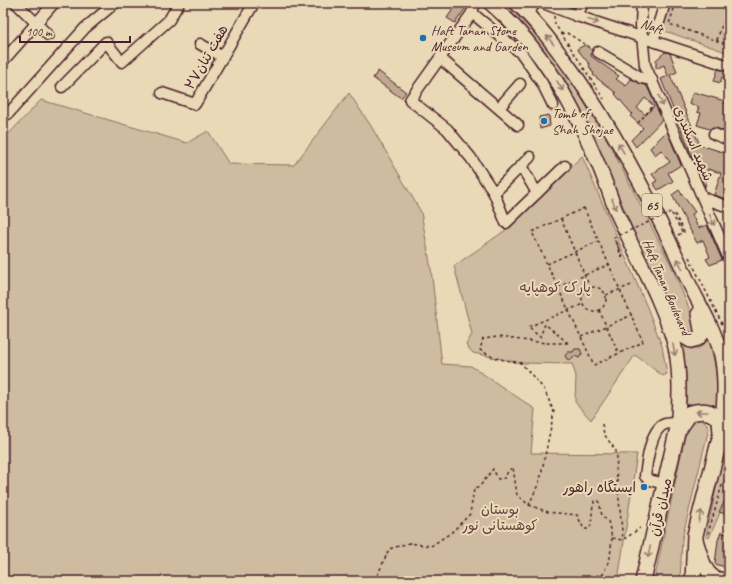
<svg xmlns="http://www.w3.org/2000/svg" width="732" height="584" font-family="Caveat,'Playpen Sans Arabic',sans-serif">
  <rect width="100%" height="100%" fill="#ead9b6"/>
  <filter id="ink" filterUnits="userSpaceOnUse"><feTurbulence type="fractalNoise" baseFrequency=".025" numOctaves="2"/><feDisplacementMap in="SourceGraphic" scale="8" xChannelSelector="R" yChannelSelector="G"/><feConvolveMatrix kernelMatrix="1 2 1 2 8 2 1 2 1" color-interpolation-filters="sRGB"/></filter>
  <g filter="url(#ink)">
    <g fill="#cfbba0" stroke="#8c6d66">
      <path d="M502 3H506L534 33 566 73 609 143 672 267 695 323 697 331 693 336 687 335 653 275 580 108 564 77 532 36Z"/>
      <path d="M667 3H729V53L659 29Z"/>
      <path d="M349 93 371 126 421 212 431 269 442 364 471 366 535 409 531 453 637 454 618 581H3V140L41 100 187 143 208 131 229 164 294 165Z"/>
      <path d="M582 156 647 307 662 346 667 374 663 376 635 355 591 420 575 402 576 376 572 364 521 363 473 353 466 345 472 334 454 266 506 230Z"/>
      <path d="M708 335C714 359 720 384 717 410 706 403 698 403 686 407V375L681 346C696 352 702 350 708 335Z"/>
      <path d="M703 419 709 428 682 539 680 581H654L687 427 694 420Z"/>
      <path d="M729 427V492L709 538 706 536Z"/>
    </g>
    <g fill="#c0a891" stroke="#4a1f2b" fill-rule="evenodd">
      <path d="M457 3H464L468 5 455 23 447 18Z"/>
      <path d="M585 45 592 50 591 56 619 76 616 79 626 86 631 79 647 86 662 120 636 147 631 140 643 128 630 116 632 114 615 94 616 93 593 75 594 73 591 71 592 69 589 67 590 65 577 49ZM645 98 654 106 646 115 637 108Z"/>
      <path d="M665 52 670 53 677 72 670 75 700 145 729 154V200L714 195 721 173 708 169 705 187 702 181 661 79 668 76 664 65 656 69V60Z"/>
      <path d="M718 69 728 72 726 78 722 77 720 83 714 81Z"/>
      <path d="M378 71 406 92 401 98 373 78Z"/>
      <path d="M693 92 725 101 724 103 729 104V133L716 128 709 129 697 125 701 113 697 112 699 107 689 103Z"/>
      <path d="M549 115 550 126 540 129 539 117Z"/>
      <path d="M667 131 681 165 668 173 673 181 658 190 653 183 657 181 652 174 670 162 661 150 655 155 650 148Z"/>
      <path d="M679 190 695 212 692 214 698 228 707 225 722 260 710 265 706 259 710 257 703 240 697 243 672 195Z"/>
      <path d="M575 349H580L582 354 579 358 575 356 571 360 567 359 565 356 568 352H573Z"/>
      <path d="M729 493V515L719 512Z"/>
      <path d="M721 532 729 535 728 568 715 564 718 540Z"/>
    </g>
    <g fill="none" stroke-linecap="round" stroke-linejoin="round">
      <g stroke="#4a1f2b" stroke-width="13">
        <g id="minor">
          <path d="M16 3 48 35"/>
          <path d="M475 3 472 13 410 100 447 129 471 158 494 193 506 223 565 166"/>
          <path d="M543 3 577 16 729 66"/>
          <path d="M642 3 641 25 645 65 729 259"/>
          <path d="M472 13 522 54 542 83 553 105"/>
          <path d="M527 13 536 3"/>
          <path d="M577 16 583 3"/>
          <path d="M653 41 665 3"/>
          <path d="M200 44 223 57"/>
          <path d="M598 52 642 78 652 80"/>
          <path d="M440 58 518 125"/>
          <path d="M3 61 54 3"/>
          <path d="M62 87 106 42 122 62 169 20 179 3"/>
          <path d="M162 93 195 104 254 3"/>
          <path d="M499 108 520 84"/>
          <path d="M8 114 85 28 115 3"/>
          <path d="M714 134 729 140"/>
          <path d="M521 166 537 193"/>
          <path d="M494 193 530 157"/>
          <path d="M703 198 729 207"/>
          <path d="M665 484 649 480 645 476C647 463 650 429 665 424 669 423 674 423 678 423"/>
        </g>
      </g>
      <g stroke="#4a1f2b" stroke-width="16">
        <g id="major">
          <path d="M490 3C540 46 569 97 595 157 603 174 609 193 616 211 635 254 663 301 675 347 681 374 679 405 677 432"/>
          <path d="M516 3C539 24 556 48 574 73 620 139 656 210 689 283 700 306 715 329 721 355 726 380 724 405 721 430"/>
          <path d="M669 318 684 337 691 341 698 339 702 335 698 314"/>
          <path d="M696 540C702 557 705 584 729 579"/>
        </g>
      </g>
      <g stroke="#4a1f2b" stroke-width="18">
        <path id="highway" d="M643 581 677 432 690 413C704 410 710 410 720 420L721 434 695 535 693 581"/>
      </g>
      <g stroke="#4a1f2b" stroke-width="1.5" stroke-dasharray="3 3" stroke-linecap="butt">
        <path d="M676 3 669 24 729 45"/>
        <path d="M554 16 555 24 604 99"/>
        <path d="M561 34 567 33 591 48"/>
        <path d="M717 40 729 4"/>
        <path d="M560 113 562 119"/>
        <path d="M638 123 653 106"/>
        <path d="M584 208 643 342 594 365 532 232Z"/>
        <path d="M561 219 590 288"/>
        <path d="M678 235 684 232 674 213 672 214 682 232"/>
        <path d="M619 249 615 241H616L623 257 622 258"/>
        <path d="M619 250 622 258"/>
        <path d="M689 257 729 338"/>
        <path d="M547 264 599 241"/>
        <circle cx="594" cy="299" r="12"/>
        <path d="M558 287 610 264"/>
        <path d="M606 295 634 284"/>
        <path d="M599 310 619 354"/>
        <path d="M581 337 632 315"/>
        <path d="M568 343 545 324 540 337 528 327 583 304"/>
        <path d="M602 424 604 434 616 451 617 458 616 470 623 540"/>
        <path d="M529 505 548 512 577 515 584 529H589C594 520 590 509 595 501H599L602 516 608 521 612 538 623 540 640 528"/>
        <path d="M708 534 722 485 729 474"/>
        <path d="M375 581 389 549 409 543 431 546 452 532 470 514 474 489 480 486 493 469 498 479 505 478 508 471 513 467 517 495 529 505 540 480 554 412 544 389 521 363 494 358 480 350 483 339 497 337 546 343H568"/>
        <path d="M592 581 598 575H602"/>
        <path d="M600 581 610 558 612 538"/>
      </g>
      <use href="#minor" stroke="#ead9b6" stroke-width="10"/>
      <use href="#major" stroke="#ead9b6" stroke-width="13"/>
      <use href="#highway" stroke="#ead9b6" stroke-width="15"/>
      <path stroke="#4a1f2b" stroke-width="1.5" stroke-dasharray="3 3" stroke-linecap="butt" d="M613 238 673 211"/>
    </g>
    <defs><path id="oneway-shaft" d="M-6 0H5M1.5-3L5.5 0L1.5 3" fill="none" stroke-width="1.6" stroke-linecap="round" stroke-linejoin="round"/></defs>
    <g stroke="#9a7c70">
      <use href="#oneway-shaft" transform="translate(593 21) rotate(18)"/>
      <use href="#oneway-shaft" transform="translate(550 40) rotate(-129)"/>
      <use href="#oneway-shaft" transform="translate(560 86) rotate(59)"/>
      <use href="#oneway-shaft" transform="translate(661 101) rotate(67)"/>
      <use href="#oneway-shaft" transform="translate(621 148) rotate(-120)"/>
      <use href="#oneway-shaft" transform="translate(614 204) rotate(69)"/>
      <use href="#oneway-shaft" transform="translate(712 220) rotate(66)"/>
      <use href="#oneway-shaft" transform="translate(680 264) rotate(-115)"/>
      <use href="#oneway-shaft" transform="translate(674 350) rotate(79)"/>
      <use href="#oneway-shaft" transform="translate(702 412) rotate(180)"/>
      <use href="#oneway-shaft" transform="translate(700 516) rotate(-76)"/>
      <use href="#oneway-shaft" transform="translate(649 552) rotate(103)"/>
    </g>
  </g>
  <g fill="#1f6fb2" stroke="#ead9b6" stroke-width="1.5">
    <circle cx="423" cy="38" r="4"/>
    <circle cx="544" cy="121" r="4"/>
    <circle cx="644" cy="487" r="4"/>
  </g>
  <g text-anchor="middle" stroke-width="4" stroke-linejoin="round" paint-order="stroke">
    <rect fill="#ead9b6" stroke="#7a5755" stroke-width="1" x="642" y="194" width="20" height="22" rx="3"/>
    <g font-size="13" font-weight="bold" fill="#4a1f2b">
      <text x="652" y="210">65</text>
    </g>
    <g font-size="14" fill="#4a1f2b" stroke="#ead9b6">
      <text transform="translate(652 26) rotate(18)" y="5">Naft</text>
      <text transform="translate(206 57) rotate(-60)" y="5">هفت تنان۲۷</text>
      <text transform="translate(694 143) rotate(67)" y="5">شهید اسکندری</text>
      <text transform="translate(667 287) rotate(67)" y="5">Haft Tanan Boulevard</text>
      <text transform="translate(660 507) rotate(-77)" y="5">میدان قرآن</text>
    </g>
    <g font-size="14" fill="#4a1f2b" stroke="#ead9b6" text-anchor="start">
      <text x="431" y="35">Haft Tanan Stone<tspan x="431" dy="16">Museum and Garden</tspan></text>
      <text x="552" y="118">Tomb of<tspan x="552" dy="16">Shah Shojae</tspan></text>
      <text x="636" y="492" text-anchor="end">ایستگاه راهور</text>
    </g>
    <g font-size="14" fill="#653e42" stroke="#ead9b6">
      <text x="555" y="292">پارک کوهپایه</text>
      <text x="500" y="514">بوستان<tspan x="500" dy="16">کوهستانی نور</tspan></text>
    </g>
  </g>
  <rect width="732" height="584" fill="none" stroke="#ead9b6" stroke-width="16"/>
  <rect x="8" y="8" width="716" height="568" fill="none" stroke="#4a1f2b" stroke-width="1.5" filter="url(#ink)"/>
  <path d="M20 36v6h110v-6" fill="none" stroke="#4a1f2b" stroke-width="2"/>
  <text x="26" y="36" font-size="12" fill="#4a1f2b" stroke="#ead9b6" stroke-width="3" paint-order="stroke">100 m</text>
</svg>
